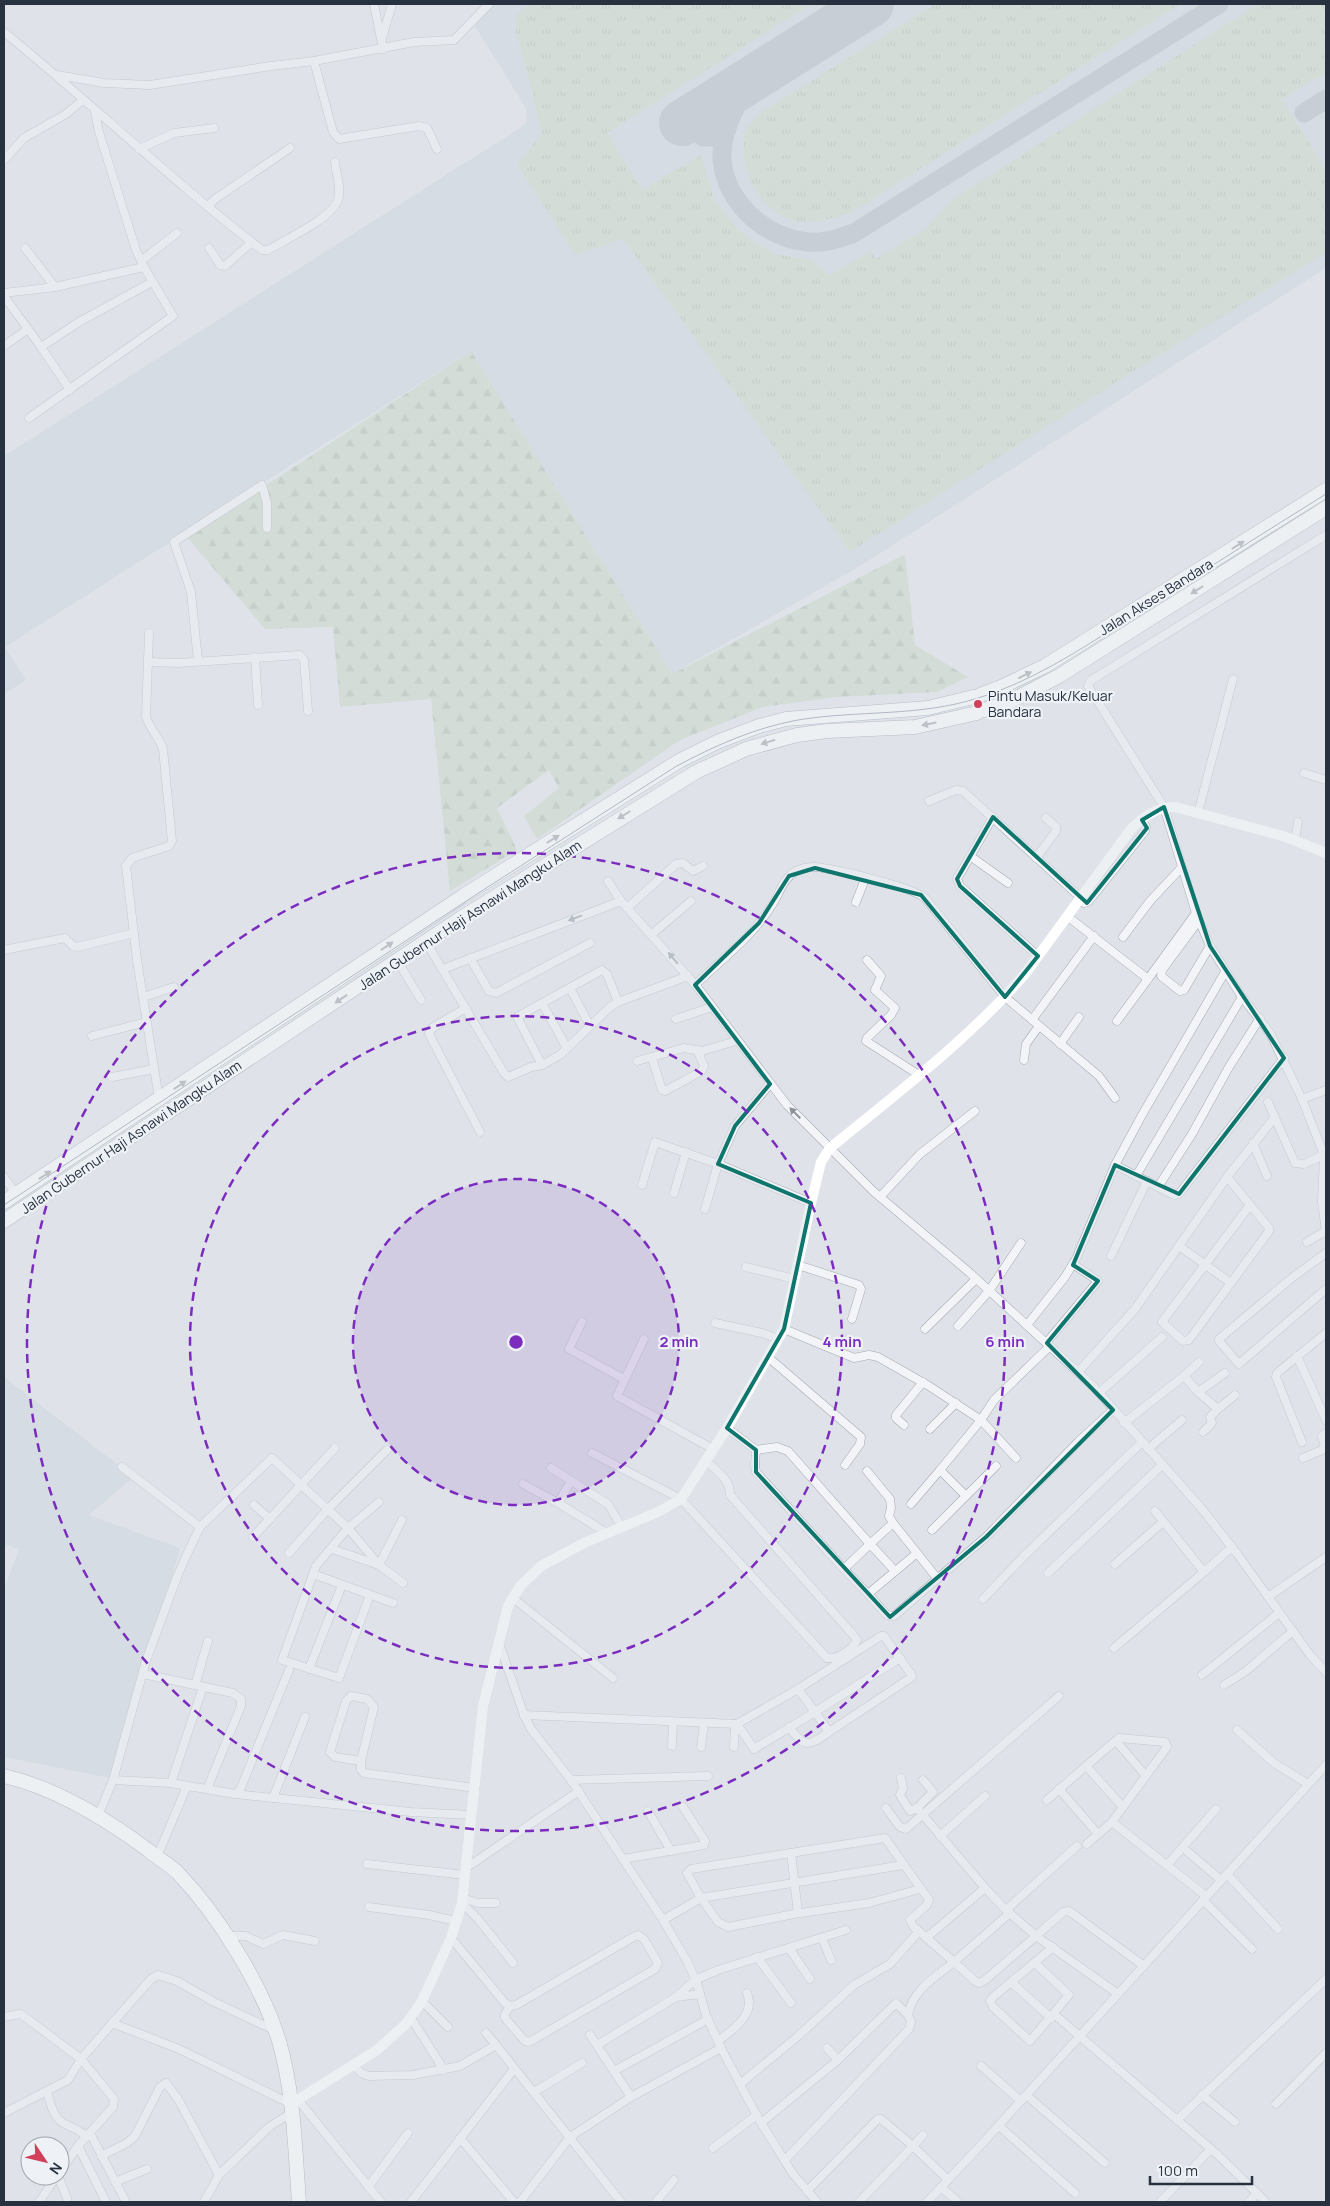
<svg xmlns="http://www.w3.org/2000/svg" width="1330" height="2206" font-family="Manrope,sans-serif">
  <defs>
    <pattern id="grass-tufts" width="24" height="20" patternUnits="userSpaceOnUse" patternTransform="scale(1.25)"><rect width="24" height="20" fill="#c5d3c0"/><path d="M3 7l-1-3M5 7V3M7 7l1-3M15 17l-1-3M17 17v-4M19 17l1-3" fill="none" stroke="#a9b6a6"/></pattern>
    <pattern id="forest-firs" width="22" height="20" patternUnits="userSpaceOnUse" patternTransform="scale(1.25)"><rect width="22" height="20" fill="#c5d3c0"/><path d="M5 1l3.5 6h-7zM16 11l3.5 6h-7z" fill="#a9b6a6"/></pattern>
  </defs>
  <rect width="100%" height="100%" fill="#dfe3e9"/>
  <g fill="#cdd2db">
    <path d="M492 4H1326V268L860 566 672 674 471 351 5 647 26 680 4 694V456L526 124 527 110 473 23Z"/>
    <path d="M4 1377 134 1477 89 1515 180 1548 115 1779 4 1757V1589L19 1549 4 1544Z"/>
  </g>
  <g fill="url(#grass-tufts)">
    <path d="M529 4H811L607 133 642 190 701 155 714 200 739 231 774 254 811 260 830 275 871 251 876 259 925 229 953 199 1258 4H1326V72L1282 99 1326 170V253L1140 367 850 552 623 239 575 255 517 164 542 134 530 83 516 33V15Z"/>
    <path d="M935 4H1180L849 214C829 219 809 226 789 219 761 208 746 181 744 153 744 148 743 142 744 137 746 127 754 120 761 112Z"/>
  </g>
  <path fill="url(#forest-firs)" d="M471 351 672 674 905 554 915 645 968 677 937 692 837 697 763 707 680 740 537 839 524 816 559 788 549 770 497 808 517 850 450 891 431 699 340 707 333 627 265 629 187 537Z"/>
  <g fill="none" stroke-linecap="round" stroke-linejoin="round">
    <g stroke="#acb3be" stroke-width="19">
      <path d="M764 71C742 91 720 128 722 159 725 206 774 246 821 242 832 241 843 237 854 233L1219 4"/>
      <path d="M1304 113 1326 99"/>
      <path d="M727 129 718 137H703L693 126 687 112C692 96 713 88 728 94"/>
    </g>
    <path stroke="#acb3be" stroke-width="46" d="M682 123 871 4"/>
    <g stroke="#a4aab3" stroke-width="9">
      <g id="street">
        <path d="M374 4 383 49"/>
        <path d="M4 32C91 103 172 181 262 250H268C286 239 331 219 338 200 342 189 336 174 335 162"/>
        <path d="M382 38 392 4"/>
        <path d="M314 61 333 132 339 139 419 126 427 128 437 149"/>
        <path d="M57 75 104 83 150 85 271 66 314 61 414 42 454 40 489 4"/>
        <path d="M139 149 174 133 214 128"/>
        <path d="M4 160 24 138 66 114 83 100"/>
        <path d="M208 206 215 199 290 148"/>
        <path d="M25 248 55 287"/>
        <path d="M209 248 220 265 225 266 252 242"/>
        <path d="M141 261 177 233"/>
        <path d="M4 293 55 287 144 267"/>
        <path d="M4 296 41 347"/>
        <path d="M4 346 28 329"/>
        <path d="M70 390 41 347 79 322 152 282"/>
        <path d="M29 418 173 316 144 267 136 250 99 132 95 111"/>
        <path d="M1326 535 1090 681 1088 686 1164 807 1196 913 1210 946 1242 997 1270 1033 1302 1099 1324 1155 1322 1202 1326 1232"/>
        <path d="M149 633 146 717C150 729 159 737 163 749L172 841 169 846 132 858 126 866 137 960 159 1099"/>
        <path d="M255 657 258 705"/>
        <path d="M198 661 191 592 174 542 262 485 267 503V528"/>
        <path d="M149 662 178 663 300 655 304 660 308 711"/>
        <path d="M1304 773 1326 780"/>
        <path d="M929 801 956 790 963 791 1081 898"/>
        <path d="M1198 813 1233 679"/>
        <path d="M993 817 957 879 960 886 1038 956"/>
        <path d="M1295 841 1298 822"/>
        <path d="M970 856 1008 883"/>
        <path d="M1036 858 1056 831V827L1046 818"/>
        <path d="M608 881 621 901 698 988 787 1105 873 1191 970 1273 1094 1387 1202 1509 1238 1555 1310 1655 1326 1672"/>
        <path d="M1078 901 1084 903 1088 902 1145 831 1146 827 1142 820"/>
        <path d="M856 902 865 879"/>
        <path d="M627 908 676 864 683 863 693 871 703 866"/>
        <path d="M1067 916 1148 979 1196 913"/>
        <path d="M1199 920 1162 970 1161 976 1180 991 1184 990 1210 946"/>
        <path d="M652 934 691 901"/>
        <path d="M1123 937 1150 901 1182 867"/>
        <path d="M426 942 504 1073 508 1077 531 1067 542 1065 560 1055 610 1007 618 1002 688 976"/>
        <path d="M4 950 65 938 73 946 77 947 134 933"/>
        <path d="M470 958 489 991 496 993 590 943"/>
        <path d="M397 960 421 1000"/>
        <path d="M867 960 881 976 875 990 895 1008 891 1015 867 1038 866 1041 919 1075"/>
        <path d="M443 969 621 901"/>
        <path d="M695 985C721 960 753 936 772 905 780 893 783 878 796 871 802 868 808 867 815 867 836 869 909 886 925 898L1005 997 1099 1076 1115 1098"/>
        <path d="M570 988 590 1026"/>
        <path d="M143 997 174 987"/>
        <path d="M542 1003 567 1048"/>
        <path d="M466 1008 432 1028 429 1034 480 1132"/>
        <path d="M676 1019 712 1007"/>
        <path d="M1032 1020 1094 936"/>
        <path d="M1117 1021 1148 979"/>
        <path d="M92 1036 146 1022"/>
        <path d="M1060 1044 1079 1017"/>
        <path d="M652 1058 662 1090 665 1091 702 1071 704 1066 698 1052"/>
        <path d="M1024 1060 1026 1044 1039 1026"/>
        <path d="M637 1061 684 1048 702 1051 736 1041"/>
        <path d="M542 1065 517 1017 602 970 607 974 618 1002"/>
        <path d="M112 1077 154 1069"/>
        <path d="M1302 1099 1326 1090"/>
        <path d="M1268 1102 1295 1163 1304 1164 1324 1155"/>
        <path d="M1253 1143 1267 1176"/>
        <path d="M1115 1165 1174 1195 1179 1194 1284 1058"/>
        <path d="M1136 1176 1242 997"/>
        <path d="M4 1177 16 1194"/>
        <path d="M1227 1177 1269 1228V1231L1189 1340 1183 1341 1162 1322 1250 1205"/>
        <path d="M642 1185 655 1142 718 1164 735 1126 770 1084"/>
        <path d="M1158 1187 1192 1134 1229 1067 1260 1018"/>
        <path d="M674 1193 686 1152"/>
        <path d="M880 1197 920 1154 975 1111"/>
        <path d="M705 1209 718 1164 811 1203"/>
        <path d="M1307 1242 1326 1231"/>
        <path d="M1179 1246 1231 1283"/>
        <path d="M1326 1253 1293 1277 1219 1339V1341L1239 1364 1326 1289"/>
        <path d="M1111 1256 1147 1181"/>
        <path d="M798 1265 859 1285 861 1289 852 1319"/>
        <path d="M746 1267 795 1279"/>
        <path d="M582 1322 569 1349 624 1379"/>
        <path d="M715 1323 762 1333 779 1339"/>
        <path d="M1027 1325 1065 1277 1077 1257 1115 1165 1142 1115 1225 972"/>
        <path d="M958 1326 989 1291 1021 1243"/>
        <path d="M784 1329 854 1358 869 1355 878 1357 929 1386 981 1420 1016 1458"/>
        <path d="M925 1329 976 1279"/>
        <path d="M644 1339 617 1396 713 1449"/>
        <path d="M1047 1342 1098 1281 1073 1264"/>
        <path d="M1297 1356 1326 1420"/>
        <path d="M769 1358 861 1437 860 1444 845 1465"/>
        <path d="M1078 1372 1135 1309 1227 1177 1275 1117"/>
        <path d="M1184 1376 1199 1362"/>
        <path d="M1198 1392 1218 1409 1235 1395"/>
        <path d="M1099 1393 1162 1337"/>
        <path d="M1124 1423 1184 1376 1198 1392 1225 1373"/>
        <path d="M904 1425 896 1418V1415L923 1382"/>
        <path d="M727 1428 756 1450 777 1447 788 1451 870 1544 893 1523 937 1578"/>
        <path d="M930 1429 956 1403"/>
        <path d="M1203 1432 1212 1423 1210 1417 1218 1409"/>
        <path d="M1302 1442 1276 1377 1277 1373 1326 1333"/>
        <path d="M1148 1449 1182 1420"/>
        <path d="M756 1450 755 1466 756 1472 844 1569 870 1544 895 1571"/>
        <path d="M592 1453 681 1499 827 1658C837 1660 853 1649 857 1640L855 1637 730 1495C731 1480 716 1470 706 1461"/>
        <path d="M1303 1458 1322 1450 1325 1446 1322 1436 1326 1433"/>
        <path d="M122 1467 200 1527"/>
        <path d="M551 1468 608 1504 622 1527"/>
        <path d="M867 1471 890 1499 891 1508 889 1516 893 1523"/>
        <path d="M523 1484 558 1503 571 1481"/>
        <path d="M966 1496 996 1466"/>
        <path d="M558 1503 607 1533"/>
        <path d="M911 1504 940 1470"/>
        <path d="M254 1505 270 1519"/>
        <path d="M932 1530 966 1496 940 1470 981 1420 994 1400 1050 1346"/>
        <path d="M253 1537 335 1448"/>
        <path d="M332 1549 379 1565 402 1520"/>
        <path d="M289 1553 327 1510 387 1450"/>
        <path d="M1115 1564 1163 1522"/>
        <path d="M844 1569 868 1594 917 1553"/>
        <path d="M1204 1572 1232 1547"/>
        <path d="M1048 1573 1162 1465"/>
        <path d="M313 1574 393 1603"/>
        <path d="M868 1594 887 1615 894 1616 986 1537 1079 1441 1113 1410"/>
        <path d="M370 1595 339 1678 282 1660 316 1566 348 1528 379 1502"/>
        <path d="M1268 1597 1326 1557"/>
        <path d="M513 1598 613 1678"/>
        <path d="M983 1599 1023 1557 1142 1442"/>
        <path d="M499 1643 524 1715 531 1729 571 1780 663 1920 687 1961 697 1983 706 2015 721 2048 758 2118 793 2174 817 2202"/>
        <path d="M1114 1648 1204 1572 1155 1511"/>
        <path d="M309 1669 342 1585"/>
        <path d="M143 1674 233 1693 241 1699V1706L207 1789"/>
        <path d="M1202 1675 1279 1613"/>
        <path d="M195 1685 208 1641"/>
        <path d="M1224 1685 1246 1671 1293 1631"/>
        <path d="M524 1715 737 1724 798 1689 881 1636H884L911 1674 912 1677 829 1732 815 1712 900 1658"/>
        <path d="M737 1724 754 1749 815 1712 798 1689"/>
        <path d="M789 1727C805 1748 808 1747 829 1732"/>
        <path d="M1237 1730 1274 1763 1308 1784"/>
        <path d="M1116 1741 1146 1776"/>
        <path d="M672 1746 673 1722"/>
        <path d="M701 1747 704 1724"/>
        <path d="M734 1747 735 1724"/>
        <path d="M361 1761 335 1757 330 1752 346 1701 351 1696 367 1699 374 1707 361 1761V1770L364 1773 475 1788"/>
        <path d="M901 1778 903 1788 900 1795 910 1811 917 1808"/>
        <path d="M113 1780 171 1783 235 1794 411 1812 472 1815"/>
        <path d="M571 1780 708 1776"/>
        <path d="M923 1780 933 1792 917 1808 985 1888 1006 1910 1077 1846"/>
        <path d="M171 1783 203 1687"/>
        <path d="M1059 1789 1098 1834"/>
        <path d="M235 1794 240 1790 289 1670"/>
        <path d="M273 1798 305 1717"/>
        <path d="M1047 1800 1086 1766"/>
        <path d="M886 1808 900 1827 906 1829 1059 1696"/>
        <path d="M648 1811 671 1851"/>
        <path d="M98 1816 113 1780 146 1661 177 1577 188 1552 200 1527 272 1458 348 1528 379 1565 403 1583"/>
        <path d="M1112 1822 1206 1896"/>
        <path d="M940 1836 985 1796"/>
        <path d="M1087 1844 1112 1822 1167 1747 1165 1742 1119 1738 1086 1766 1123 1807"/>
        <path d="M1188 1852 1221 1880"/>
        <path d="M791 1853 798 1913"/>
        <path d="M157 1857 187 1786"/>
        <path d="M623 1859 704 1845 705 1841 683 1807"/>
        <path d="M367 1864 465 1875"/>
        <path d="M1168 1864 1216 1809"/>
        <path d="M903 1865 701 1898 718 1922 728 1927 794 1914 869 1903 920 1889"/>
        <path d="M466 1868 579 1791"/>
        <path d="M1227 1874 1278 1929"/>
        <path d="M463 1898 478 1903H496"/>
        <path d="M1203 1900 1252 1949"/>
        <path d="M462 1903 478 1919 513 1963"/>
        <path d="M369 1907 429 1915 456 1921"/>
        <path d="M1007 1911 1036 1936 1063 1912 1069 1911 1144 1966"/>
        <path d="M1010 1913 954 1962 975 1981 979 1983 984 1981 1036 1936 1118 1994"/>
        <path d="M663 1920 701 1898 687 1873 691 1869 885 1838 929 1900 927 1905 910 1920 913 1926 954 1962C937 1976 912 1990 908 2015L911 2022 909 2029 785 2160"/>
        <path d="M227 1936H246L263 1944 283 1935 315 1941"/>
        <path d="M451 1938 505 2003 510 2006 516 2005 635 1936 638 1935 644 1939 658 1963 655 1969 531 2041 527 2042 524 2040 505 2018V2014L510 2006"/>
        <path d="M822 1938 831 1960"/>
        <path d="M926 1938 985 1888"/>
        <path d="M789 1948 810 1979"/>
        <path d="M757 1957 791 2003"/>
        <path d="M1035 1963 1069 1995 1030 2041 993 2007 990 2001 992 1998 1053 1947"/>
        <path d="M1011 1982 1051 2018"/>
        <path d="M676 1997 700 1994"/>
        <path d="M422 2001 448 2027"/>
        <path d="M1054 2014 1218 2155 1266 2202"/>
        <path d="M4 2017 20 2014 25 2017 81 2059 114 2099 113 2107 78 2146 60 2172"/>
        <path d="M411 2018 444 2070"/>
        <path d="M112 2023 179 2049 291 2104"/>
        <path d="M486 2033 496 2045"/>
        <path d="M590 2035 631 2097"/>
        <path d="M718 2041C733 2030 756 2014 747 1993"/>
        <path d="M597 2045 676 1997 695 1980 718 1970 846 1930"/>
        <path d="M827 2048 838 2060"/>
        <path d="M354 2065 361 2073 369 2076 413 2075 460 2066 496 2045 621 2202"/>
        <path d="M981 2066 1021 2101"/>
        <path d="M614 2071 703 2022"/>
        <path d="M740 2084 797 2037 854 1985 890 1964 919 1931"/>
        <path d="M47 2092C51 2104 53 2118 65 2124 73 2128 80 2130 87 2137"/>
        <path d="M534 2092 582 2063"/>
        <path d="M1026 2095 1105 2163"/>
        <path d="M1202 2095 1235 2122"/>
        <path d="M299 2101 381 2202"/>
        <path d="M1276 2104 1326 2053"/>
        <path d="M4 2113 68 2080 81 2059 151 1979 158 1975 177 1981 214 2002 274 2030"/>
        <path d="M1177 2120 1326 1979"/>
        <path d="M761 2123 838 2060 896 2003 908 2015"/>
        <path d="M999 2126 1075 2193"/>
        <path d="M90 2133 126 2202"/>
        <path d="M460 2138 514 2202"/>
        <path d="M78 2146 106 2202"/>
        <path d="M713 2148 757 2115"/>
        <path d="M101 2156 127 2143 135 2136 160 2087 166 2083 178 2099 219 2175"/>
        <path d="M58 2176 67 2198"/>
        <path d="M115 2182 147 2169"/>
        <path d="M368 2187 408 2133"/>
        <path d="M941 2187 958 2202"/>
        <path d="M807 2191 878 2119H881L913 2146 923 2135"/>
        <path d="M39 2202 57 2176"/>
        <path d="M204 2202 219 2175 269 2127 291 2113"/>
        <path d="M411 2202 514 2069"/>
        <path d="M520 2202 570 2137 631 2097 721 2048"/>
        <path d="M656 2202 674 2180"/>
        <path d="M859 2202 913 2146 948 2180"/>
        <path d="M927 2202 979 2147 1326 1765"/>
        <path d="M1160 2202 1211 2149"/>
        <path d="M1249 2202 1257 2193"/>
      </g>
    </g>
    <g stroke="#8691a0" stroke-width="15">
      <g id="highway">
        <path d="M980 695 1001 687 1045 666 1326 490"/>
        <path d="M984 710 1005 704 1059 676 1326 508"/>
        <path d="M4 1202 463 896 679 761 717 742 759 726 786 719 928 708 973 697"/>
        <path d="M4 1221 461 918 696 772 746 749 797 735 827 731 915 727 977 713"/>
        <path d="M4 1776C56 1788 105 1818 148 1850 157 1858 169 1864 178 1873 218 1915 262 1985 279 2041 294 2093 295 2149 299 2202"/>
      </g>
    </g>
    <use href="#street" stroke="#f2f4f7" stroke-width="8"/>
    <path stroke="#fff" stroke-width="10" d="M291 2104 377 2050 406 2024 422 2001 451 1938 462 1903 483 1706 508 1606 521 1585 541 1566 584 1543 658 1512 681 1499 727 1428 784 1329 811 1203 821 1162 830 1148C896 1094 969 1039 1025 974L1131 829C1145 816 1156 807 1175 807L1283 836 1326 853"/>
    <use href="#highway" stroke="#fff" stroke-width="14"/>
    <path stroke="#788393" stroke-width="1" d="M4 1205 477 894 675 767C714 746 754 728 798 720 858 710 919 717 978 698 1039 679 1090 643 1144 609 1205 570 1265 532 1326 494"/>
  </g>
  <defs><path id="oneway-solid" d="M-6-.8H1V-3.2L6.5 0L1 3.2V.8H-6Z" transform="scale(1.25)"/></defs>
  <g fill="#9398a0">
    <use href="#oneway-solid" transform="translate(1238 545) rotate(-32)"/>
    <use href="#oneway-solid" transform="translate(1197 590) rotate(148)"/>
    <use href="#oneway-solid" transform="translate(1025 675) rotate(-26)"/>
    <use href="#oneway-solid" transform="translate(929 724) rotate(169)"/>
    <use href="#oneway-solid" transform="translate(768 742) rotate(163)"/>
    <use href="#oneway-solid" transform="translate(624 815) rotate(148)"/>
    <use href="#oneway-solid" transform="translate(553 839) rotate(-32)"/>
    <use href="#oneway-solid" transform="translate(387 946) rotate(-34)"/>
    <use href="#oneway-solid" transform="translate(341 999) rotate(146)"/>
    <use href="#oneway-solid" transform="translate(180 1085) rotate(-34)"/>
    <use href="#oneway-solid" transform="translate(45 1175) rotate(-33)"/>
  </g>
  <g fill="#8c929c">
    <use href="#oneway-solid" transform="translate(575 918) rotate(159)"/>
    <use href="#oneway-solid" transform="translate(673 958) rotate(-130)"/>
    <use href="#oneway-solid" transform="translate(795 1113) rotate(-135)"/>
  </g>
  <path d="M0 0H1330V2206H0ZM1164 807 1210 946 1284 1058 1179 1194 1115 1165 1073 1265 1098 1281 1047 1343 1113 1410 986 1537 890 1617 756 1472V1450L727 1428 784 1329 811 1203 718 1164 735 1126 770 1084 695 985 759 923 789 876 815 868 921 895 1005 997 1038 956 960 886 957 879 993 817 1087 903 1147 828 1142 820Z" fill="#dfe3e9" fill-opacity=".55" fill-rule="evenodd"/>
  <path fill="none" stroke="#0f766e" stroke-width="4" stroke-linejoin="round" d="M1164 807 1210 946 1284 1058 1179 1194 1115 1165 1073 1265 1098 1281 1047 1343 1113 1410 986 1537 890 1617 756 1472V1450L727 1428 784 1329 811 1203 718 1164 735 1126 770 1084 695 985 759 923 789 876 815 868 921 895 1005 997 1038 956 960 886 957 879 993 817 1087 903 1147 828 1142 820Z"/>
  <circle cx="516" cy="1342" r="163" fill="#7b2cbf" fill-opacity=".12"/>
  <g fill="none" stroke="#7b2cbf" stroke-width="2.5" stroke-dasharray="9 6">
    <circle cx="516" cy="1342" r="163"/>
    <circle cx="516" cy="1342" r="326"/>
    <circle cx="516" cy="1342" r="489"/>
  </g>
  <circle fill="#d23f5a" stroke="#eef2f6" stroke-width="2" cx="978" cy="704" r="5"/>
  <g text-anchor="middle" stroke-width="4.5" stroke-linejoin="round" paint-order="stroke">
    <g font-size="14" fill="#273140" stroke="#eef2f6">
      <text transform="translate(1156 597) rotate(-32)" y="5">Jalan Akses Bandara</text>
      <text transform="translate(470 915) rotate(-33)" y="5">Jalan Gubernur Haji Asnawi Mangku Alam</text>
      <text transform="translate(131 1137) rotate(-34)" y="5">Jalan Gubernur Haji Asnawi Mangku Alam</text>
    </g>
    <g font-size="14" fill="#273140" stroke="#eef2f6" text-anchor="start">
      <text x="988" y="701">Pintu Masuk/Keluar<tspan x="988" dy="16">Bandara</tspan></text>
    </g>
  </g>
  <circle cx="516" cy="1342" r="8" fill="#7b2cbf" stroke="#eef2f6" stroke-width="2.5"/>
  <g font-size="15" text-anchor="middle" font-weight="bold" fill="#7b2cbf" stroke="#eef2f6" stroke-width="4.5" stroke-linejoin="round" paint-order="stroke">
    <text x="679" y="1347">2 min</text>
    <text x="842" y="1347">4 min</text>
    <text x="1005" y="1347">6 min</text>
  </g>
  <rect width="1330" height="2206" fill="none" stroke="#273140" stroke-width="10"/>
  <g transform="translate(45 2161) rotate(125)"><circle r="24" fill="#eef2f6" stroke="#9ea5ad"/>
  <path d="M0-4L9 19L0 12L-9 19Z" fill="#d23f5a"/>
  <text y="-8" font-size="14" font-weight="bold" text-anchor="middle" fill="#273140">N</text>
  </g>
  <path d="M1150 2176v8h102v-8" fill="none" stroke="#273140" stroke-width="2.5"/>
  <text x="1158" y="2176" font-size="15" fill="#273140" stroke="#eef2f6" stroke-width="4" paint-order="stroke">100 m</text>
</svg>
